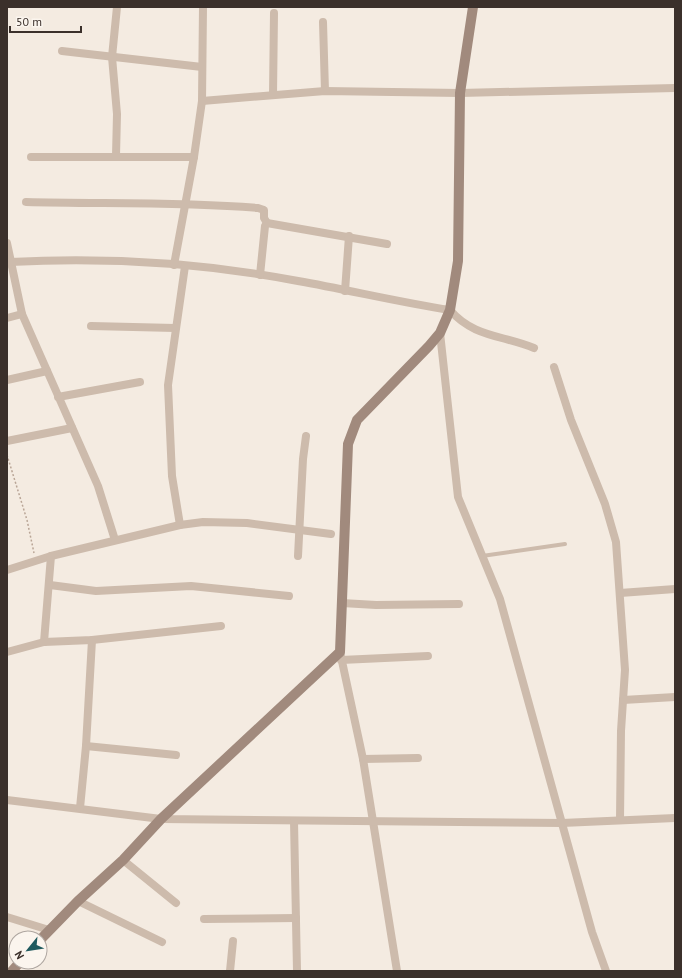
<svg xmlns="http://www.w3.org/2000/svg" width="682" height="978" font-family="'PT Sans',sans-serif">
  <rect width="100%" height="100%" fill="#f4ebe1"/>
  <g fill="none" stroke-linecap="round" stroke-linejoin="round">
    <path stroke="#b9a596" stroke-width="1.5" stroke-dasharray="2 2" stroke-linecap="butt" d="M7 455 27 520 34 553"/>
    <path stroke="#cdbbac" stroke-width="4" d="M482 556 565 544"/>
    <g stroke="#cdbbac" stroke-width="8">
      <path d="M323 22 325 91"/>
      <path d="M62 51 202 67"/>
      <path d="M273 95 274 13"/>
      <path d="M202 101 325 91 460 93 675 88"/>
      <path d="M116 156 117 114 112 57 117 7"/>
      <path d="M31 157H194"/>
      <path d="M26 202C103 204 181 202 258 208L264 210V218L267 223"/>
      <path d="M7 243 22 314 98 486 115 540"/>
      <path d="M10 262C106 257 204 263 298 281 349 290 399 302 450 310 473 337 502 335 534 348"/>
      <path d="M174 265 194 157 202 101 203 7"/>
      <path d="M260 275 265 226 267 223 387 244"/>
      <path d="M345 291 349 236"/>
      <path d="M7 318 22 314"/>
      <path d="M91 326 175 328"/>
      <path d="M440 333 458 497 500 599 592 932 606 971"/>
      <path d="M554 367 571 420 605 504 616 542 625 670 621 731 620 820"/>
      <path d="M7 380 47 371"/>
      <path d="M58 397 140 382"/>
      <path d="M7 441 72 428"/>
      <path d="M180 525 172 476 168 385 185 266"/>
      <path d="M298 556 303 459 306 436"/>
      <path d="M7 570 51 556 180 525 203 522 247 523 331 534"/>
      <path d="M50 585 96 591 191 586 289 596"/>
      <path d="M620 593 675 589"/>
      <path d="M342 603 376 605 459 604"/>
      <path d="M44 642 51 556"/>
      <path d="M7 652 44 642 92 640 221 626"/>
      <path d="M340 652 363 759 397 971"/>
      <path d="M341 660 428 656"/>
      <path d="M623 700 675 697"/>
      <path d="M86 746 176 755"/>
      <path d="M363 759 418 758"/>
      <path d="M7 800 161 819 562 823 675 818"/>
      <path d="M80 808 86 746 92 640"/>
      <path d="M294 821 297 971"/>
      <path d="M123 860 176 903"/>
      <path d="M78 901 162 942"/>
      <path d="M7 917 49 930"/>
      <path d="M204 919 296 918"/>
      <path d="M230 971 233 941"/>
    </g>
    <g stroke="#a18a7d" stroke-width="10">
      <path d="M40 940 78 901 123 860 161 819 340 652 348 444 357 420 429 346 440 333 450 310 458 261 460 93 473 7"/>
      <path d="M12 971 20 962"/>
    </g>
  </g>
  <rect width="682" height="978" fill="none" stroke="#3b302b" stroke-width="16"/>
  <g transform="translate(28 950) rotate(240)"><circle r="19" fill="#fbf5ee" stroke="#aea6a0"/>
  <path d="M0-3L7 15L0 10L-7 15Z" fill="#1f5a5e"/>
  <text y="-6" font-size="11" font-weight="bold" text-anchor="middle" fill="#3b302b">N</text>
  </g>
  <path d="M10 26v6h71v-6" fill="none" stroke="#3b302b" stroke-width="2"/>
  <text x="16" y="26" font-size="12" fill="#3b302b" stroke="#fbf5ee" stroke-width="3" paint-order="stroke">50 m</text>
</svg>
